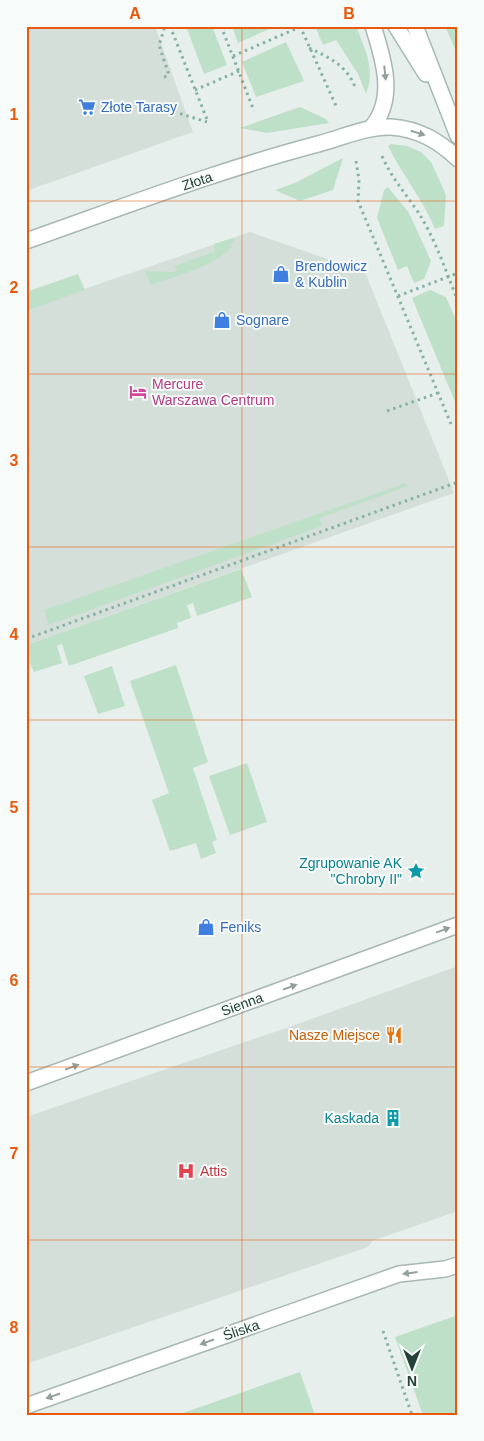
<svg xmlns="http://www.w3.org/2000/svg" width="484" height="1441" font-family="Arial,sans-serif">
  <rect width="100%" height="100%" fill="#e6efeb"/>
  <g fill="#d4dfda">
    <path d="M26 26H155L193 132 26 191Z"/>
    <path d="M250 232 365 272 454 493 26 645V309Z"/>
    <path d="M458 966V1211L372 1241 368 1247 26 1364V1117L292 1026Z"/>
  </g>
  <g fill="#bfe0c8">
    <path d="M186 26H212L227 65 204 74Z"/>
    <path d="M232 26H276L238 43Z"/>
    <path d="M315 26H356C365 49 376 70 366 94L358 74 336 40 323 45Z"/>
    <path d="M445 26H458V56Z"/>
    <path d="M286 42 304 81 256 97 242 62Z"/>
    <path d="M300 107 326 119 329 123 267 133 240 128Z"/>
    <path d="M391 144 407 146 421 152 431 162 446 195 444 226 435 229C423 199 402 175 388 146Z"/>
    <path d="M343 158 333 190 300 201 275 190 295 183Z"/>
    <path d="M388 187 409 213 431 261 424 279 414 283 407 266 398 270 377 218 384 190Z"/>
    <path d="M233 238 235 240 231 244 232 247C211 268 178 275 151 285L145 271 173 272 177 270 175 266 215 251 214 244Z"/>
    <path d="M78 274 85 290 26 311V292Z"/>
    <path d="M430 290 446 297 458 325V409L412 298Z"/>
    <path d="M406 483 408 486 320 518 322 526 49 625 44 610Z"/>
    <path d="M241 569 252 597 197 616 193 603 187 605 191 618 177 623 178 628 69 666 62 644 57 646 62 663 34 672 26 655V645Z"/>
    <path d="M176 665 208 762 193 768 217 840 212 842 216 853 201 859 196 843 170 851 152 800 169 793 130 681Z"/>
    <path d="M112 666 125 706 98 714 84 676Z"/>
    <path d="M247 763 267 822 230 835 209 776Z"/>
    <path d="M458 1315V1415H423L395 1337Z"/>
    <path d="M300 1372 315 1415H177Z"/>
  </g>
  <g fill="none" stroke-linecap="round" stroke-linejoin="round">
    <g stroke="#a8b8b2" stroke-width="18">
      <g id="street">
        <path d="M371 128C397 99 383 58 373 26"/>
        <path d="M26 241C123 207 219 170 318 144 342 138 366 126 391 127 419 129 439 141 458 159"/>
        <path d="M26 1083 458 925"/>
        <path d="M26 1406 399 1274 445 1269 458 1265"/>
      </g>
    </g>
    <g stroke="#a4bbb3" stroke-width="18">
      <g id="secondary">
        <path d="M396 26 426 74"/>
        <path d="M415 26 458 136"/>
      </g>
    </g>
    <g stroke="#86b3a5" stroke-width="3" stroke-dasharray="2.5 4" stroke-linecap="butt">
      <path d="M170 26 208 122"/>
      <path d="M221 26 254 111"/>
      <path d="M300 26 337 108"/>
      <path d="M309 48C329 57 347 66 355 87"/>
      <path d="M233 56 300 27"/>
      <path d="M164 77 168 76V72L159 45 165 26"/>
      <path d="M195 90 239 71"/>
      <path d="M149 104 207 122"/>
      <path d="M382 156C391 177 405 193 418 212 435 238 446 272 458 301"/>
      <path d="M356 161 359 180 358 201 451 424"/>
      <path d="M398 296 458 273"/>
      <path d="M387 411 438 393"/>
      <path d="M26 639 458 482"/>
      <path d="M383 1331 412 1415"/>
    </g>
    <use href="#street" stroke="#fff" stroke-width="15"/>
    <use href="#secondary" stroke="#fff" stroke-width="15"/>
  </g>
  <defs><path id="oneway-solid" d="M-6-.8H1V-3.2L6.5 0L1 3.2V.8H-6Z" transform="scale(1.25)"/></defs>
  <g fill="#92a09c">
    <use href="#oneway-solid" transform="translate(385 73) rotate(84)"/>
    <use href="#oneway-solid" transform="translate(418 133) rotate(18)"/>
    <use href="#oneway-solid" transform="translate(443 930) rotate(-20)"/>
    <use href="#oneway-solid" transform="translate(290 987) rotate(-20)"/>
    <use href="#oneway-solid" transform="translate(72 1067) rotate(-20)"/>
    <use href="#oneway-solid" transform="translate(410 1273) rotate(173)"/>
    <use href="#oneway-solid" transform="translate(207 1342) rotate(161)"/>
    <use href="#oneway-solid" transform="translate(53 1396) rotate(161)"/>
  </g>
  <path fill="none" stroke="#e8590c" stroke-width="1" stroke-opacity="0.55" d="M242 26V1415M26 201H458M26 374H458M26 547H458M26 720H458M26 894H458M26 1067H458M26 1240H458"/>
  <defs>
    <g id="supermarket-bare" transform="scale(1.35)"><path d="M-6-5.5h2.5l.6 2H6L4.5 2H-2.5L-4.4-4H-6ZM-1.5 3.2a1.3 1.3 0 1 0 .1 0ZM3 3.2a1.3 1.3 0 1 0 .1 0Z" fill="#3f7fe0" stroke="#f7fbf9" stroke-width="2.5" paint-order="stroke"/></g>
    <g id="shop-bare" transform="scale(1.35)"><path d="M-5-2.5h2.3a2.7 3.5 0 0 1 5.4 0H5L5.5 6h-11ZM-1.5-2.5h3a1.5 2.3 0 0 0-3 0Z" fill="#3f7fe0" stroke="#f7fbf9" stroke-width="2.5" paint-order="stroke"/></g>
    <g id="hotel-bare" transform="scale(1.35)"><path d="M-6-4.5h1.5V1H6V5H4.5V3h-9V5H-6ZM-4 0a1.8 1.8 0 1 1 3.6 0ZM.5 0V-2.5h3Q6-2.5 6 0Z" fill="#d1479c" stroke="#f7fbf9" stroke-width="2.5" paint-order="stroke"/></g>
    <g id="sight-bare" transform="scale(1.35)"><path d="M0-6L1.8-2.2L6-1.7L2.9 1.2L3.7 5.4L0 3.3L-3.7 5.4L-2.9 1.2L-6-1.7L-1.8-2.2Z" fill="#0f9aa8" stroke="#f7fbf9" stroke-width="2.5" paint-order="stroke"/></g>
    <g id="restaurant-bare" transform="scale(1.35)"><path d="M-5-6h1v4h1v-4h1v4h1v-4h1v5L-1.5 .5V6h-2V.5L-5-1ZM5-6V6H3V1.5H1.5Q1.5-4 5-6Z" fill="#e8710a" stroke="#f7fbf9" stroke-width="2.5" paint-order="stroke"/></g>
    <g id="building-bare" transform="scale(1.35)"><path d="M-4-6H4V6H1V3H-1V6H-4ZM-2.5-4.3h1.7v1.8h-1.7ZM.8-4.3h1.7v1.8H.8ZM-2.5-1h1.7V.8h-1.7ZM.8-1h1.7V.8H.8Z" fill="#0f9aa8" stroke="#f7fbf9" stroke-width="2.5" paint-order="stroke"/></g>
    <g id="hospital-bare" transform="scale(1.35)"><path d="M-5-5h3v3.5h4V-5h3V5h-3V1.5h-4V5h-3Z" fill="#e0444e" stroke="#f7fbf9" stroke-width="2.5" paint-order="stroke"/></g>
  </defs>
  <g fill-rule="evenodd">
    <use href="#supermarket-bare" x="87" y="107"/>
    <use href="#shop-bare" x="281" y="274"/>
    <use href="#shop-bare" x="222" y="320"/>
    <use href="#hotel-bare" x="138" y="392"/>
    <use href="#sight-bare" x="416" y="871"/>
    <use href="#shop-bare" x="206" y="927"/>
    <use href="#restaurant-bare" x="394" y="1035"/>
    <use href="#building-bare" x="393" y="1118"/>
    <use href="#hospital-bare" x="186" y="1171"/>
  </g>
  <g text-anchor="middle" stroke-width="4" stroke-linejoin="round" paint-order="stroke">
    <g font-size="14" fill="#366cbe" stroke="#f7fbf9" text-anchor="start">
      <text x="101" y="112">Złote Tarasy</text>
      <text x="295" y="271">Brendowicz<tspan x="295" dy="16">&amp; Kublin</tspan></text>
      <text x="236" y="325">Sognare</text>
      <text x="220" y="932">Feniks</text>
    </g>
    <g font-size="14" fill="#24423a" stroke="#f7fbf9">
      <text transform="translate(197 181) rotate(-19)" y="5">Złota</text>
      <text transform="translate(242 1004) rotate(-20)" y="5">Sienna</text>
      <text transform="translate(241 1330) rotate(-19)" y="5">Śliska</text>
    </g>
    <g font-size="14" fill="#b23c85" stroke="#f7fbf9" text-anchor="start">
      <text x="152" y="389">Mercure<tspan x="152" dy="16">Warszawa Centrum</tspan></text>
    </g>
    <g font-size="14" fill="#0d838f" stroke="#f7fbf9" text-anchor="end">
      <text x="402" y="868">Zgrupowanie AK<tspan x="402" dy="16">"Chrobry II"</tspan></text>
      <text x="379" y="1123">Kaskada</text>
    </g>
    <g font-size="14" fill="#c56008" stroke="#f7fbf9" text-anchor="end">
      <text x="380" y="1040">Nasze Miejsce</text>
    </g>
    <g font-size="14" fill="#be3a42" stroke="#f7fbf9" text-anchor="start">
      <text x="200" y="1176">Attis</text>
    </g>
  </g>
  <rect width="484" height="1441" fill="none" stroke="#f7fbf9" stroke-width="55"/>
  <g transform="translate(412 1368) rotate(180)" stroke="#f7fbf9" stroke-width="4" paint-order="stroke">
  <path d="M0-4L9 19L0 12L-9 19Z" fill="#24423a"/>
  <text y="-8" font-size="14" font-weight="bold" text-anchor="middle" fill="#24423a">N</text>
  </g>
  <rect x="28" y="28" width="428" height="1386" fill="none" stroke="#e8590c" stroke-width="2"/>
  <g font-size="16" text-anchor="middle" font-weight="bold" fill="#e8590c">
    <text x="135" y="19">A</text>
    <text x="349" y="19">B</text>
    <text x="14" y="120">1</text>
    <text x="14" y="293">2</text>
    <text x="14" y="466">3</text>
    <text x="14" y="640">4</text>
    <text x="14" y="813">5</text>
    <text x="14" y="986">6</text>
    <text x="14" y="1159">7</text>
    <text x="14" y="1333">8</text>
  </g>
</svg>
